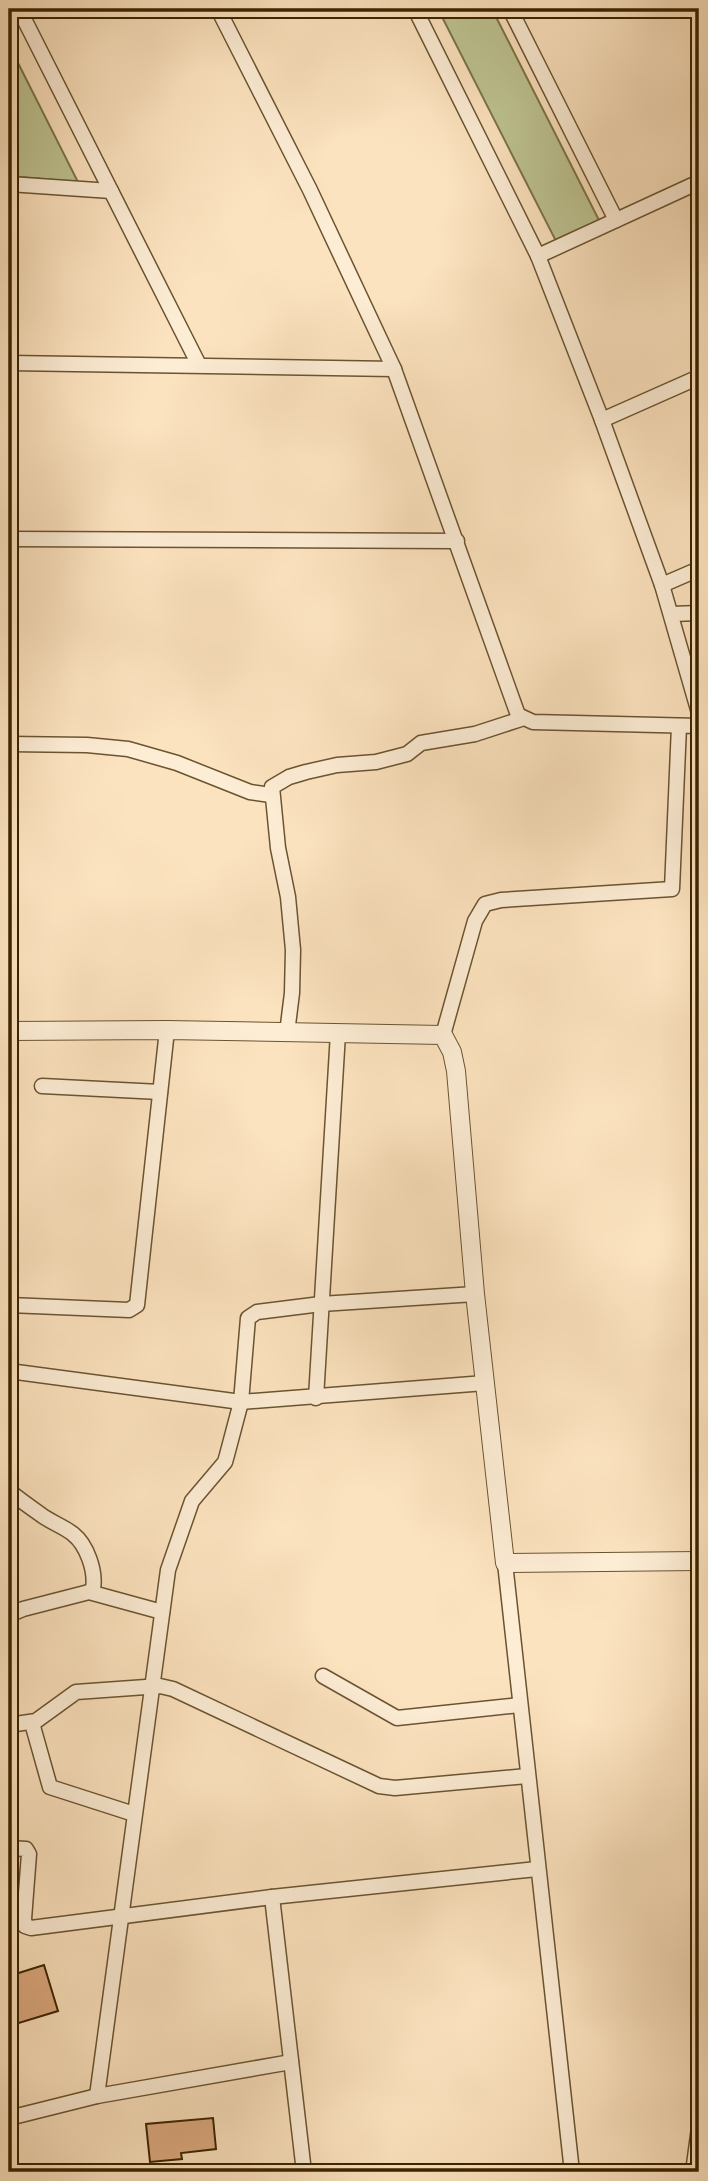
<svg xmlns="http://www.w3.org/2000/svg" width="708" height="2181" font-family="'Gentium Book Plus',serif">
  <rect width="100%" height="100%" fill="#fce3bf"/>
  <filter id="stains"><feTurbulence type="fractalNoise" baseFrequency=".00286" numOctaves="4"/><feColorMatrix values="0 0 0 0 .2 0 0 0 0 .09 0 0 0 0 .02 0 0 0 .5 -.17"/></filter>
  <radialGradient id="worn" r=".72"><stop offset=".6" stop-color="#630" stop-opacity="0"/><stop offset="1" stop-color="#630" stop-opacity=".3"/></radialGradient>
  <g fill="#bec492" stroke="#7c7449" stroke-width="2">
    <path d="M438 9H492L603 228 560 249Z"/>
    <path d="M9 45 78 182 9 176Z"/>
  </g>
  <g fill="#ddaa80" stroke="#3a2400" stroke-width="2">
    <path d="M44 1965 58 2011 9 2026V1976Z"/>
    <path d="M213 2118 216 2149 181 2153 182 2159 150 2162 146 2124Z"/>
  </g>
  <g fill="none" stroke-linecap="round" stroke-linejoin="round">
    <g stroke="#6a5430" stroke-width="17">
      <g id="minor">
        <path d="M19 9 199 365"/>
        <path d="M218 9 310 190 394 369 518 715 533 722 699 726"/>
        <path d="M415 9 538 256 602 420 662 585 699 713"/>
        <path d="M510 9 616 220"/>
        <path d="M9 184 111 191"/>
        <path d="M538 256 699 182"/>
        <path d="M9 363 394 369"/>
        <path d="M602 420 699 377"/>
        <path d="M9 539 457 541"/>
        <path d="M662 585 699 569"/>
        <path d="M672 614 699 613"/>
        <path d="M9 744 87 745 128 749 177 763 250 792 271 795"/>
        <path d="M287 1033 292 993 293 950 288 897 278 848 272 787 289 777 306 772 337 765 376 762 407 754 421 743 475 734 521 719"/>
        <path d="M443 1035 475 921 485 904 501 900 672 889 679 726"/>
        <path d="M42 1086 160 1092"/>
        <path d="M9 1305 129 1310 137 1305 167 1030"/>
        <path d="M9 1371 241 1402 485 1383"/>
        <path d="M316 1398 338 1033"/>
        <path d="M9 1491C19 1499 30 1507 40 1514 50 1522 63 1526 73 1534 87 1545 96 1571 93 1589L89 1592"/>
        <path d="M505 1563 572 2172"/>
        <path d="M9 1615 23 1609 89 1592 162 1612"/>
        <path d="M323 1676 397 1718 520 1705"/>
        <path d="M32 1723 50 1787 134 1814"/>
        <path d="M9 1725 36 1721 76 1692 160 1686 173 1689 379 1786 395 1788 527 1776"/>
        <path d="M9 1848 26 1849 29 1854 24 1919 25 1926 31 1928 272 1897 537 1869"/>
        <path d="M272 1897 304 2172"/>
        <path d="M97 2096 168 1570 192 1501 225 1462 227 1455 241 1402 248 1318 257 1312 321 1304 475 1294"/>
        <path d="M9 2118 97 2096 291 2062"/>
        <path d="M693 2172 699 2128"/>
      </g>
    </g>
    <g stroke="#6a5430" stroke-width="20">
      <path id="tertiary" d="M9 1031 167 1030 443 1035 452 1052 456 1071 475 1294 505 1563 699 1561"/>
    </g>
    <use href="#minor" stroke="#fdedd5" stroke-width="14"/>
    <use href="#tertiary" stroke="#fdedd5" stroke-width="18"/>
  </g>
  <rect width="708" height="2181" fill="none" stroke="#fce3bf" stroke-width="35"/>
  <rect x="10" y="10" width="687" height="2160" fill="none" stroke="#3a2400" stroke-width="3.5"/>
  <rect x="18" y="18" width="673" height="2146" fill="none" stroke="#3a2400" stroke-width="2"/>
  <rect width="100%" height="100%" filter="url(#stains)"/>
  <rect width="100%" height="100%" fill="url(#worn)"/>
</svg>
